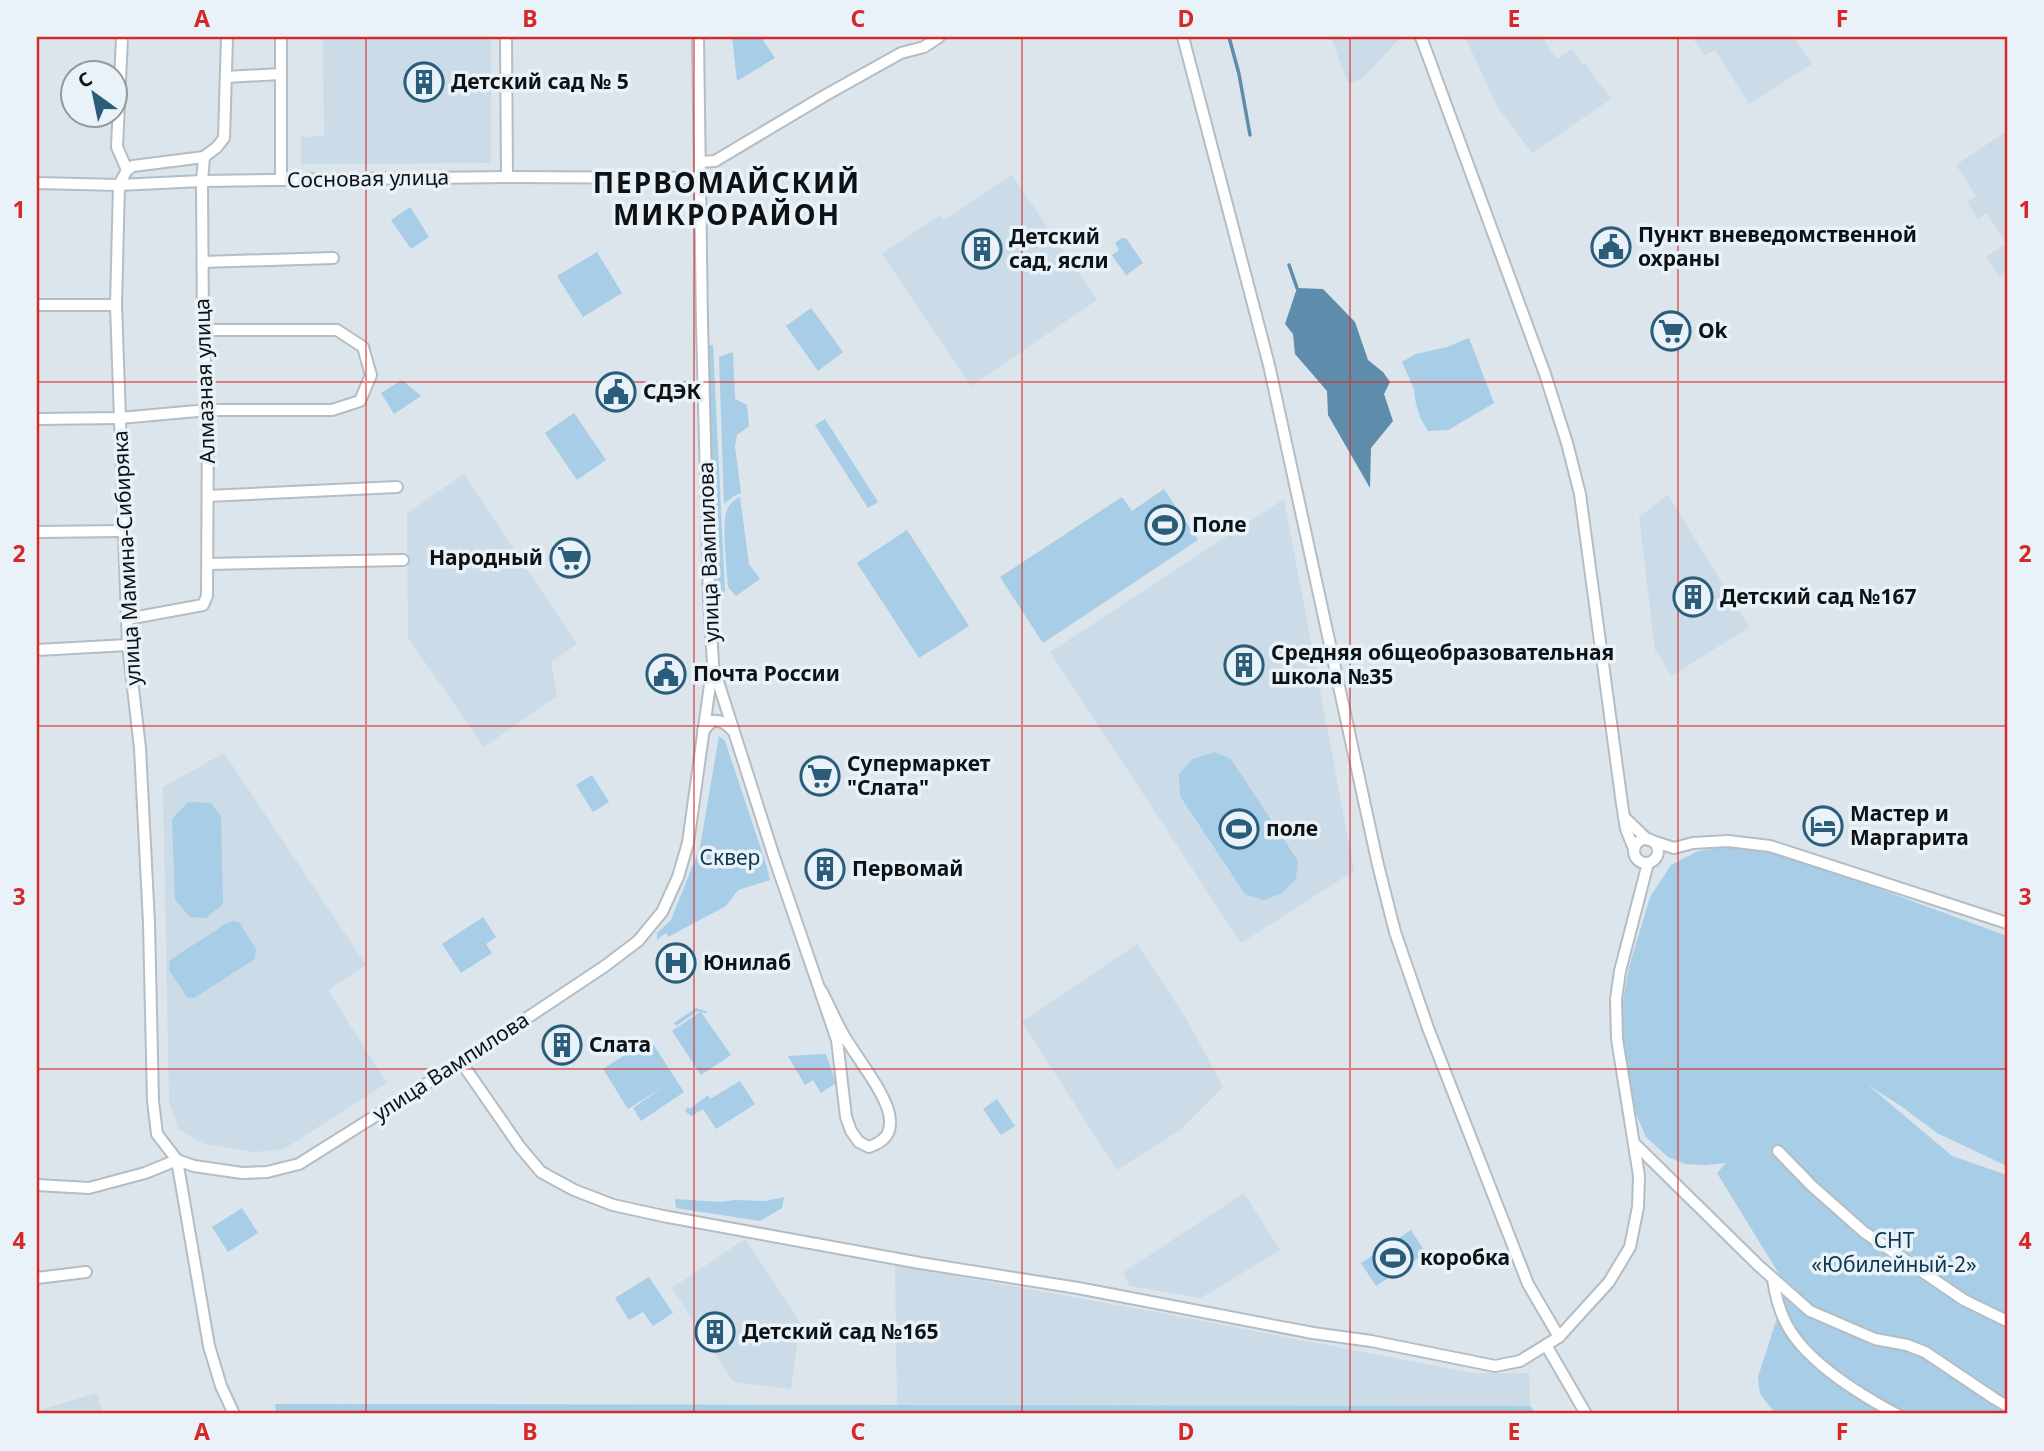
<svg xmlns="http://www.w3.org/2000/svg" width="2044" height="1451" font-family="'Noto Sans',sans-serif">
  <rect width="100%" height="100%" fill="#dbe5eb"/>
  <g fill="#cbdbe7">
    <path d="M323 37 491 38V163L301 164V137L324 136Z"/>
    <path d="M1331 37H1401L1362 79 1348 83Z"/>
    <path d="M1465 37H1542L1557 59 1572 49 1582 64 1585 63 1611 99 1532 153 1497 106Z"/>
    <path d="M1692 37H1794L1812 64 1749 104 1715 50 1704 55Z"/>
    <path d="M2007 131V272L2000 277 1986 257 2006 244 1987 213 1978 219 1967 202 1976 196 1956 165Z"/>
    <path d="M1012 175 1097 300 971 386 882 254 940 215 944 220Z"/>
    <path d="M464 474 577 644 551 662 557 696 484 747 408 638 407 513Z"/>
    <path d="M1668 495 1749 627 1672 676 1655 650 1639 517Z"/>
    <path d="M1284 499 1354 871 1241 943 1050 652Z"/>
    <path d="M224 753 366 965 328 990 387 1083 284 1149 255 1152 204 1144 178 1129 169 1101 163 787Z"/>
    <path d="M1137 944 1187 1020 1223 1087 1180 1130 1117 1170 1022 1022Z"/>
    <path d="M1244 1193 1280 1250 1201 1298 1129 1286 1124 1272Z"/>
    <path d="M745 1239 800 1322 791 1389 734 1382 672 1288Z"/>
    <path d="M895 1265 1161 1313 1472 1373H1529L1530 1406 897 1405Z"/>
    <path d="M97 1393 103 1414H37V1411Z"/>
  </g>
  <g fill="#a7cde7">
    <path d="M732 37H761L775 58 737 81Z"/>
    <path d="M410 207 429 237 411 249 391 220Z"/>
    <path d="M1122 238H1126L1143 263 1126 275 1112 255 1119 250 1115 243Z"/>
    <path d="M597 252 622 293 583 317 557 276Z"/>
    <path d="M811 308 843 352 818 371 786 326Z"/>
    <path d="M1469 338 1494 403 1448 430 1428 431 1420 417 1416 404 1414 389 1402 362 1416 354 1447 347Z"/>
    <path d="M708 345H713L725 592 722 595 715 583Z"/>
    <path d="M733 352 735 399 747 405 749 426 737 435 735 446 741 493 734 496 724 504 719 357Z"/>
    <path d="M402 380 421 396 394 414 381 393Z"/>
    <path d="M574 413 606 460 577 480 545 433Z"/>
    <path d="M825 419 878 502 868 508 815 425Z"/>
    <path d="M1164 489 1198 540 1043 643 1000 577 1122 497 1132 511Z"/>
    <path d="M740 497 749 564 760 579 736 596 728 587C727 568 722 529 726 513 728 505 733 500 740 497Z"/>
    <path d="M907 530 969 626 919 658 857 563Z"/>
    <path d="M719 736 725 741 766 864 770 880 738 890 726 906 668 937 666 933 657 940V933L671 920 700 847Z"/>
    <path d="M1214 752 1231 759 1298 861 1296 879 1282 893 1264 900 1245 894 1180 796 1179 774 1193 759Z"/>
    <path d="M592 775 609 802 593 812 576 785Z"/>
    <path d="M188 802 211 803 221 817 223 904 206 918 190 917 175 900 172 819Z"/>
    <path d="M1725 847H1749L1795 858 2007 936V1166L1937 1133 1901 1106 1868 1085 1952 1156 2007 1175V1414H1776L1760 1394 1758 1377 1787 1287 1717 1173 1726 1163 1705 1165 1685 1164 1668 1157 1646 1137 1627 1093 1619 1023 1629 967 1650 897 1671 865 1698 851Z"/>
    <path d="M483 917 496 937 486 944 492 953 461 973 442 944Z"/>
    <path d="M234 921 239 922 256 949 255 959 194 998 187 997 169 970 170 960 227 923Z"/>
    <path d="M696 1008 708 1012 705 1013 701 1012 731 1055 701 1075 672 1031 700 1012 698 1011 676 1026 674 1023Z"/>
    <path d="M647 1041 653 1044 684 1092 641 1121 633 1108 666 1085 628 1109 603 1069Z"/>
    <path d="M826 1054 836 1083 821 1093 813 1080 805 1085 788 1056Z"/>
    <path d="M740 1081 755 1104 716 1129 703 1109 691 1116 685 1111 688 1107 690 1109 708 1095 710 1099Z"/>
    <path d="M997 1099 1015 1126 1001 1135 983 1109Z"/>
    <path d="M784 1197 782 1208 760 1221 676 1208 675 1199 721 1202 734 1200 765 1201Z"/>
    <path d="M242 1208 258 1233 228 1252 212 1227Z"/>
    <path d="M1411 1230 1426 1253 1376 1286 1361 1263Z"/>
    <path d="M649 1277 673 1313 653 1326 643 1312 629 1320 615 1298Z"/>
    <path d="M275 1404 1530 1406 1536 1414H276Z"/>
  </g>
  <path fill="#5e8dac" d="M1297 288 1323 289 1355 322 1368 360 1383 372 1390 382 1384 394 1393 421 1371 448 1370 488 1328 415 1327 391 1295 354 1293 334 1285 324Z"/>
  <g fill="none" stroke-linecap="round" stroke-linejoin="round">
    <g stroke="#5e8dac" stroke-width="3.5">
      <path d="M1229 37 1239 74 1250 135"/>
      <path d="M1289 265 1297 288"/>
    </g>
    <g stroke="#b4bdc3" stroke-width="14">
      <g id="minor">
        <path d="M122 37 117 147 127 170"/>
        <path d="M281 37V180"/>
        <path d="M506 37 507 177"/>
        <path d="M1421 37 1545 374 1567 443 1580 494 1622 804 1626 829 1634 849"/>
        <path d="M226 77 281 74"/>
        <path d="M700 162 715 161 824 96 901 53 924 47 939 37"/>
        <path d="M127 170 119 185 116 305 127 619 128 645 140 748 149 923 153 1101 157 1134 177 1160 209 1346 221 1386 234 1414"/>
        <path d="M127 170 133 166 204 157 217 147 224 138 227 37"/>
        <path d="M37 183 119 185 202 181 507 177 699 178"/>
        <path d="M203 262 333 258"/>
        <path d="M37 305H116"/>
        <path d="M37 419 120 418 208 410H332L360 401 371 375 363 347 337 330H203"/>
        <path d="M208 496 397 487"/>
        <path d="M37 532 123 531"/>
        <path d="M208 564 403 560"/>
        <path d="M127 619 203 605 207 596 208 410 203 330 202 181 204 157"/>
        <path d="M37 650 128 645"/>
        <path d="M713 666 774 857 837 1040 846 1117 851 1131 859 1142 869 1147C883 1142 891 1135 890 1120 889 1096 855 1056 843 1034 835 1020 829 1005 821 990"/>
        <path d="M703 731 712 721C722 720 727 724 734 732"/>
        <path d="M1624 817 1648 840"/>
        <circle cx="1646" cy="851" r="12"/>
        <path d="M1652 841 1674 848 1693 843 1728 841 1770 846 2007 923"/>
        <path d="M461 1062 520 1147 541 1172 574 1190 613 1205 663 1216 920 1263 1078 1288 1313 1333 1371 1341 1495 1366 1520 1361 1559 1337 1528 1284 1428 1028 1395 932 1378 865 1269 365 1183 37"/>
        <path d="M1635 1144 1759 1266 1810 1311 1875 1339 1907 1345 1925 1352 1995 1399 2007 1406"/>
        <path d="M1778 1151 1812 1186 1864 1232 1964 1300 2007 1321"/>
        <path d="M177 1160 194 1166 242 1173 267 1172 299 1164 461 1062 605 966 638 941 662 912 678 877 688 843 713 663 709 599 702 324 698 37"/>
        <path d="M37 1185 89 1188 145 1173 177 1160"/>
        <path d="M37 1278 86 1272"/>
        <path d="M1773 1279C1775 1293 1778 1307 1785 1321 1803 1360 1859 1394 1896 1414"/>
        <path d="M1559 1337 1609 1282 1630 1247 1638 1207 1639 1176 1617 1039 1616 999 1620 971 1648 863"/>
        <path d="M1546 1345 1586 1414"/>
      </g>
    </g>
    <use href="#minor" stroke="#fff" stroke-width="10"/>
  </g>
  <path fill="none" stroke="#d62828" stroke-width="2" stroke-opacity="0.55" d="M366 37V1414M694 37V1414M1022 37V1414M1350 37V1414M1678 37V1414M37 382H2007M37 726H2007M37 1069H2007"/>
  <defs>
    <g id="building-ring" transform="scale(2.0125)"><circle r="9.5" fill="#e9f2f8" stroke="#2b5d7a" stroke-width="1.5"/><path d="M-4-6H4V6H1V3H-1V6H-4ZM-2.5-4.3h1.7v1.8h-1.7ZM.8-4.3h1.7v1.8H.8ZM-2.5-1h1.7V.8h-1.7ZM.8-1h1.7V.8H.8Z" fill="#2b5d7a"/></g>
    <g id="civic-ring" transform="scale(2.0125)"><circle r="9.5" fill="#e9f2f8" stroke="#2b5d7a" stroke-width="1.5"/><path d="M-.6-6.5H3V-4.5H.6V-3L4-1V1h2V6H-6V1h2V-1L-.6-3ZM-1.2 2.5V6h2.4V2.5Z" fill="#2b5d7a"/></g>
    <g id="supermarket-ring" transform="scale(2.0125)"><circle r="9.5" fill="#e9f2f8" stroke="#2b5d7a" stroke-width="1.5"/><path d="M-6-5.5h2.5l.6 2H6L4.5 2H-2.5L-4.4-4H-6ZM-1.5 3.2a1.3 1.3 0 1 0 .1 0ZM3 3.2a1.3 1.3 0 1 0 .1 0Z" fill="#2b5d7a"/></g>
    <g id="stadium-ring" transform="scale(2.0125)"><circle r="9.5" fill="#e9f2f8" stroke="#2b5d7a" stroke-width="1.5"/><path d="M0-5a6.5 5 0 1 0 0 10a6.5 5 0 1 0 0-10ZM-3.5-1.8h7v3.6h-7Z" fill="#2b5d7a"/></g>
    <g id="hotel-ring" transform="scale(2.0125)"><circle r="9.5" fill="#e9f2f8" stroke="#2b5d7a" stroke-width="1.5"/><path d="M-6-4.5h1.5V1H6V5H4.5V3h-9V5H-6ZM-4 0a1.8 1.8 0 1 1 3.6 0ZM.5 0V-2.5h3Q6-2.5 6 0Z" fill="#2b5d7a"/></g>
    <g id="hospital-ring" transform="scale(2.0125)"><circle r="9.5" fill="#e9f2f8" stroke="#2b5d7a" stroke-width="1.5"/><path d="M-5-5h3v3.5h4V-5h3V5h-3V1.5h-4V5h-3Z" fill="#2b5d7a"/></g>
  </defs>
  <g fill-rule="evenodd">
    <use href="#building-ring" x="424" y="82"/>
    <use href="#civic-ring" x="1611" y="247"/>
    <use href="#building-ring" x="982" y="249"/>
    <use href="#supermarket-ring" x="1671" y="331"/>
    <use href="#civic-ring" x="616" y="392"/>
    <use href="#stadium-ring" x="1165" y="525"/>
    <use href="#supermarket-ring" x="570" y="558"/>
    <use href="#building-ring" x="1693" y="597"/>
    <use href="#building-ring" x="1244" y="665"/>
    <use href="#civic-ring" x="666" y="674"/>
    <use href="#supermarket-ring" x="820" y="776"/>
    <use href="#hotel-ring" x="1823" y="826"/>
    <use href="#stadium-ring" x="1239" y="829"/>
    <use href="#building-ring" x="825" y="869"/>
    <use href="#hospital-ring" x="676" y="963"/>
    <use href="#building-ring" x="562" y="1045"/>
    <use href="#stadium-ring" x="1393" y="1258"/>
    <use href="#building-ring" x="715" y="1332"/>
  </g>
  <g text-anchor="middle" stroke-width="7" stroke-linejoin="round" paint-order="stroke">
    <g font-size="21" font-weight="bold" fill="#0f1214" stroke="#e9f2f8" text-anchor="start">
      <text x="451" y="89">Детский сад № 5</text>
      <text x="1638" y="242">Пункт вневедомственной<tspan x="1638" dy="24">охраны</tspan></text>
      <text x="1009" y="244">Детский<tspan x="1009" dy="24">сад, ясли</tspan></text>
      <text x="1698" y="338">Ok</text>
      <text x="643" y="399">СДЭК</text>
      <text x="1192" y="532">Поле</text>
      <text x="543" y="565" text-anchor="end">Народный</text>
      <text x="1720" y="604">Детский сад №167</text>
      <text x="1271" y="660">Средняя общеобразовательная<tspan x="1271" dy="24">школа №35</tspan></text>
      <text x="693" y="681">Почта России</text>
      <text x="847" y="771">Супермаркет<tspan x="847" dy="24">"Слата"</tspan></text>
      <text x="1850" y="821">Мастер и<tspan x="1850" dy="24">Маргарита</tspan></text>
      <text x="1266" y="836">поле</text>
      <text x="852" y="876">Первомай</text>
      <text x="703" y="970">Юнилаб</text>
      <text x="589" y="1052">Слата</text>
      <text x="1420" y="1265">коробка</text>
      <text x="742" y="1339">Детский сад №165</text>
    </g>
    <g font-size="21" fill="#0f1214" stroke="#e9f2f8">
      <text transform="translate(368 179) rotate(-1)" y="7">Сосновая улица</text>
      <text transform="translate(205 381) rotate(-92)" y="7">Алмазная улица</text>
      <text transform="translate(709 552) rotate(-92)" y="7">улица Вампилова</text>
      <text transform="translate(127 558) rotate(-93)" y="7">улица Мамина-Сибиряка</text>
      <text transform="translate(451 1067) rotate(-33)" y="7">улица Вампилова</text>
    </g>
    <g font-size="21" fill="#0e374e" stroke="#e9f2f8">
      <text x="730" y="865">Сквер</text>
      <text x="1894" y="1248">СНТ<tspan x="1894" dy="24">«Юбилейный-2»</tspan></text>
    </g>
    <g font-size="28" font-weight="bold" letter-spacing="2" fill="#0f1214" stroke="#e9f2f8">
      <text x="727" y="193">ПЕРВОМАЙСКИЙ<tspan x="727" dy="32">МИКРОРАЙОН</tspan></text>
    </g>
  </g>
  <rect width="2044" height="1451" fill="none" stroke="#e9f2f8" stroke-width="77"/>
  <g transform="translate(94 94) rotate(327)"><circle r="33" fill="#e9f2f8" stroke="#92989d" stroke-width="2"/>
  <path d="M0-5L12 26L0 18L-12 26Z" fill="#2b5d7a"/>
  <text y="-10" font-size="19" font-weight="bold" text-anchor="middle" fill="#0f1214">С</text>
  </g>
  <rect x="38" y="38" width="1968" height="1374" fill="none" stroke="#d62828" stroke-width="2.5"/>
  <g font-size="23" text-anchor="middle" font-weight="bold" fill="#d62828">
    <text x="202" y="27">A</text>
    <text x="530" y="27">B</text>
    <text x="858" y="27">C</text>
    <text x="1186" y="27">D</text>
    <text x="1514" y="27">E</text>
    <text x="1842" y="27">F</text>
    <text x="19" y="218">1</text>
    <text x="2025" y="218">1</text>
    <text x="19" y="562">2</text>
    <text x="2025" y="562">2</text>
    <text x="19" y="905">3</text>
    <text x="2025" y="905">3</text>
    <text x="19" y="1249">4</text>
    <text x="2025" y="1249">4</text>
    <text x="202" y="1440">A</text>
    <text x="530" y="1440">B</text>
    <text x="858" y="1440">C</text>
    <text x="1186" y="1440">D</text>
    <text x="1514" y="1440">E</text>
    <text x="1842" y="1440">F</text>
  </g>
</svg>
